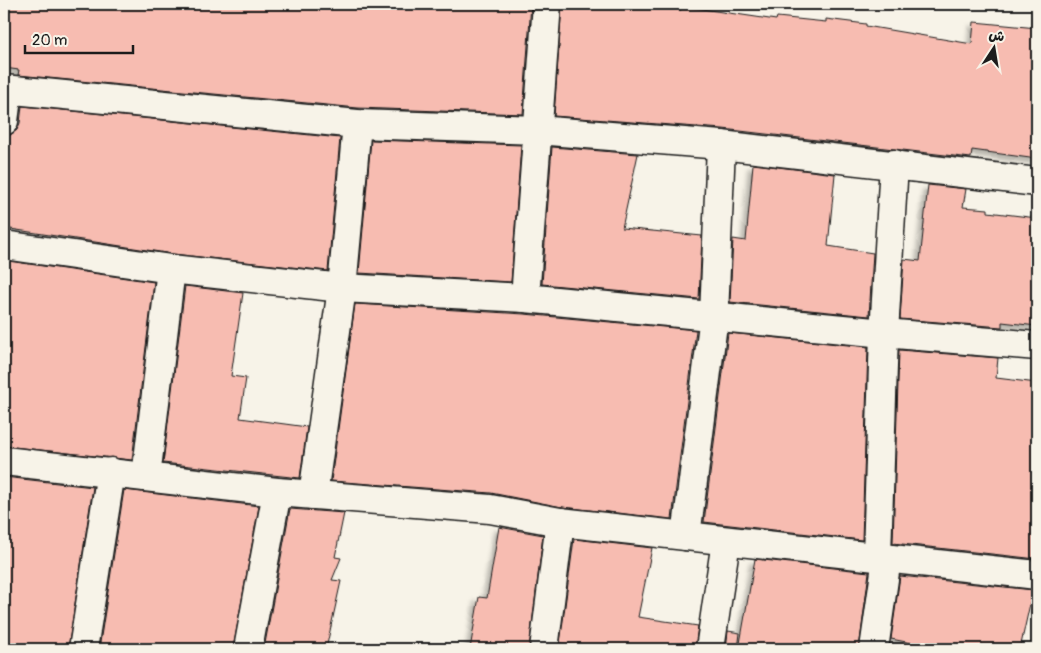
<svg xmlns="http://www.w3.org/2000/svg" width="1041" height="653" font-family="Pangolin,'Playpen Sans Arabic',sans-serif">
  <defs>
    <filter id="shadow"><feDropShadow dx="-4.5" dy="4.5" stdDeviation="2.5" flood-color="#0004"/></filter>
  </defs>
  <rect width="100%" height="100%" fill="#f7f3e8"/>
  <filter id="ink" filterUnits="userSpaceOnUse"><feTurbulence type="fractalNoise" baseFrequency=".02" numOctaves="2"/><feDisplacementMap in="SourceGraphic" scale="10" xChannelSelector="R" yChannelSelector="G"/><feConvolveMatrix kernelMatrix="1 2 1 2 8 2 1 2 1" color-interpolation-filters="sRGB"/></filter>
  <g filter="url(#ink)">
    <g fill="#f7bcb1" stroke="#1c1c1c" filter="url(#shadow)">
      <path d="M4 4H531L523 114 358 108 18 75 19 70 4 68Z"/>
      <path d="M562 4H644L681 10 682 6 776 20 777 17 826 22V19L866 24V26L972 44 974 22 1037 28V159L972 150 971 158 723 129 554 116Z"/>
      <path d="M22 106 340 138 328 271 173 254 4 228 8 188 5 187 9 136 17 130 20 123Z"/>
      <path d="M371 140 521 145 511 282 359 273Z"/>
      <path d="M552 147 638 154 622 228 702 236 699 299 542 284Z"/>
      <path d="M753 164 835 174 828 246 873 253 869 316 730 302 733 239 746 241Z"/>
      <path d="M928 185 966 189 963 207 988 209V212L1037 218V240L1033 275H1037V326L1002 322V327L900 319 904 259 920 261Z"/>
      <path d="M8 261 154 282 132 460 4 446V303Z"/>
      <path d="M185 286 243 293 231 376 246 378 240 418 307 427 300 478 163 463Z"/>
      <path d="M355 304 524 314 696 330 672 519 562 507 491 493 331 481Z"/>
      <path d="M728 333 868 347 862 540 704 522Z"/>
      <path d="M899 350 998 358 996 378 1037 383V559L893 543Z"/>
      <path d="M4 477 93 487 68 649H4Z"/>
      <path d="M124 490 259 506 233 649H99Z"/>
      <path d="M290 509 344 513 335 557 341 558 332 580 341 581 326 649H264Z"/>
      <path d="M499 527 543 535 529 649H470L479 597 487 598Z"/>
      <path d="M574 539 652 548 638 617 698 626 695 649H594L560 643Z"/>
      <path d="M755 559 869 572 859 649H739Z"/>
      <path d="M900 576 1033 590 1020 649H942L891 639Z"/>
      <path d="M728 631 740 633 738 649H726Z"/>
    </g>
    <g fill="none" stroke-linecap="round" stroke-linejoin="round">
      <g stroke="#1c1c1c" stroke-width="31">
        <g id="minor">
          <path d="M4 89 357 124 537 130 721 145 1037 182"/>
          <path d="M4 121 8 90"/>
          <path d="M4 245 171 269 342 288 525 298 884 333 1037 346"/>
          <path d="M525 298 547 4"/>
          <path d="M4 461 277 492 490 509 560 522 1037 575"/>
          <path d="M146 477 171 269"/>
          <path d="M313 495 342 288 357 124"/>
          <path d="M686 536 714 316 721 145"/>
          <path d="M877 556 884 333 894 164"/>
          <path d="M83 649 111 472"/>
          <path d="M248 649 277 492"/>
          <path d="M544 649 560 522"/>
          <path d="M710 649 726 541"/>
          <path d="M874 649 887 558"/>
        </g>
      </g>
      <use href="#minor" stroke="#f7f3e8" stroke-width="28"/>
    </g>
  </g>
  <rect width="1041" height="653" fill="none" stroke="#f7f3e8" stroke-width="20"/>
  <rect x="10" y="10" width="1021" height="633" fill="none" stroke="#1c1c1c" stroke-width="2" filter="url(#ink)"/>
  <g transform="translate(994 48) rotate(12)" stroke="#f7f3e8" stroke-width="4" paint-order="stroke">
  <path d="M0-4L9 19L0 12L-9 19Z" fill="#1c1c1c"/>
  <text y="-8" font-size="14" font-weight="bold" text-anchor="middle" fill="#1c1c1c">ش</text>
  </g>
  <path d="M25 45v8h108v-8" fill="none" stroke="#1c1c1c" stroke-width="2.5"/>
  <text x="32" y="45" font-size="15" fill="#1c1c1c" stroke="#f7f3e8" stroke-width="4" paint-order="stroke">20 m</text>
</svg>
